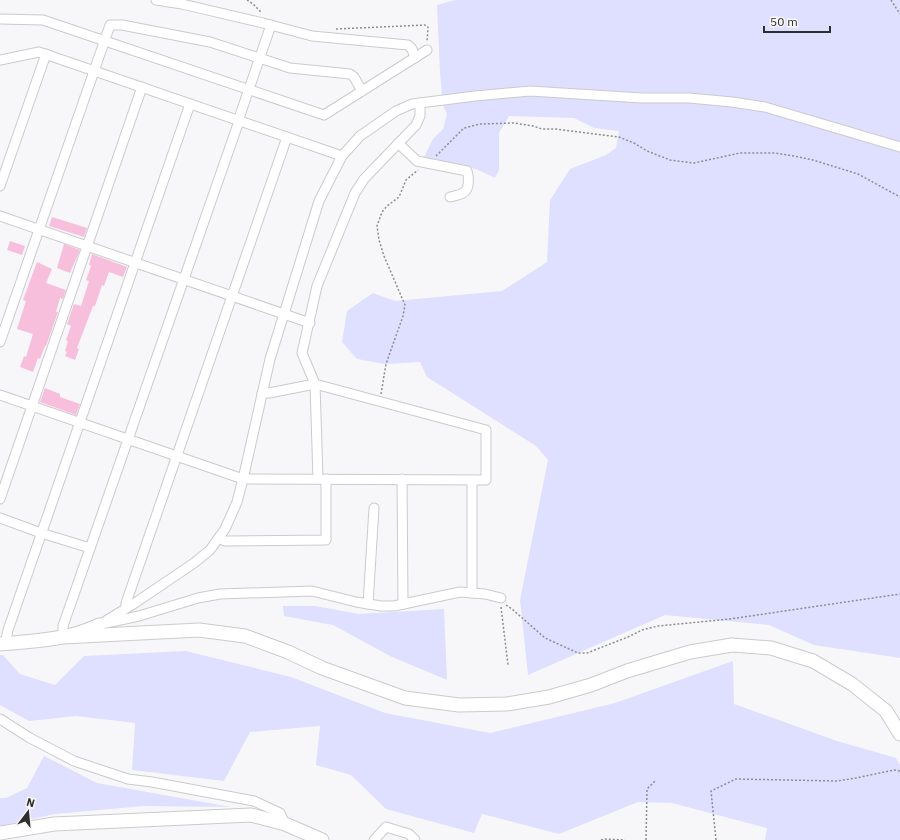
<svg xmlns="http://www.w3.org/2000/svg" width="900" height="840" font-family="'IBM Plex Sans',sans-serif">
  <rect width="100%" height="100%" fill="#f7f7fa"/>
  <g fill="#dfdfff">
    <path d="M455 0H900V658L814 645 769 625 665 615 528 675 520 600 548 460 536 446 427 377 420 362 385 364 357 359 342 342 347 311 373 293 395 301 502 291 547 262 550 200 570 169 606 155 616 148 619 131 594 128 574 118 509 116 499 133V170L495 178 476 169 423 159 433 139 443 129 447 114 443 105 440 73 437 5Z"/>
    <path d="M283 606H315L359 614 444 609 447 680 390 656 333 625 284 616Z"/>
    <path d="M186 651 291 677 385 713 490 733 615 703 733 661 734 704 837 741 896 758 900 765V840H765L767 828 672 803 638 802 559 834 482 814 474 833 386 809 351 775 316 765 320 726 250 732 224 781 132 770 135 723 76 716 29 721 0 705V655H3L20 674 55 685 84 656Z"/>
    <path d="M44 756 97 783 231 807 144 806 55 814 0 826V798H6L27 788Z"/>
  </g>
  <g fill="#f7bfdc">
    <path d="M52 217 87 228 84 237 49 226Z"/>
    <path d="M10 241 25 246 22 255 7 250Z"/>
    <path d="M64 244 80 250 70 273 57 268Z"/>
    <path d="M92 254 127 267 123 277 109 272 104 286 102 285 95 306H93L77 348 79 349 75 360 65 356 67 352 65 351 68 341 66 340 71 326 67 324 74 304 81 306 89 281 86 280 91 266 89 265Z"/>
    <path d="M37 262 52 269 46 283 66 290 63 299 60 298 56 312H58L46 346H45L40 359 38 358 33 372 20 367 24 356 26 357 33 334 17 329 26 301 23 300Z"/>
    <path d="M45 388 60 394V397L80 404 76 415 40 402Z"/>
  </g>
  <g fill="none" stroke-linecap="round" stroke-linejoin="round">
    <g stroke="#cbcbce" stroke-width="11">
      <g id="street">
        <path d="M156 0 182 4 263 23 312 36 408 45 412 49 415 58"/>
        <path d="M0 19 43 20 324 115 427 50"/>
        <path d="M0 60 39 52 342 156"/>
        <path d="M238 121 271 25"/>
        <path d="M398 143 417 161 467 171C469 177 470 189 463 193 460 195 454 196 450 197"/>
        <path d="M0 186 46 54"/>
        <path d="M0 216 310 323"/>
        <path d="M0 342 110 25H122L210 42 290 68 350 74 354 77 362 91"/>
        <path d="M0 395 243 479 486 480V430L315 384 269 393H262"/>
        <path d="M318 479 315 384 302 353 317 286 355 193 364 179 416 125 420 116V103"/>
        <path d="M402 479 403 604"/>
        <path d="M0 499 142 87"/>
        <path d="M0 518 41 533 90 548"/>
        <path d="M219 538 225 541 326 540V479"/>
        <path d="M472 593V480"/>
        <path d="M368 604 374 508"/>
        <path d="M126 608V603L287 137"/>
        <path d="M106 623 139 616 198 598 220 594 312 591 356 602 381 606H394L460 592 485 594 501 598"/>
        <path d="M99 625 135 603 194 563 210 550 225 529 237 502 243 479 270 359 319 201 342 156 360 136 396 111 412 104 420 103 475 96 530 91 642 98H689L732 102 765 107 900 147"/>
        <path d="M63 637V626L239 121"/>
        <path d="M5 644 8 630 190 104"/>
        <path d="M0 719 30 738 74 761 128 779 152 782 254 801 280 813 285 824"/>
        <path d="M374 840 386 827 409 834 415 840"/>
      </g>
    </g>
    <g stroke="#cbcbce" stroke-width="15">
      <g id="secondary">
        <path d="M63 637 199 630 245 636 288 652 322 668 405 698 459 705 507 704 549 697 591 685 627 671 690 652 732 645 771 648 813 661 852 684 886 711 900 734"/>
        <path d="M0 644C34 641 68 640 99 625"/>
        <path d="M0 833 54 824 251 815 285 824 322 840"/>
      </g>
    </g>
    <g stroke="#8d8d8f" stroke-width="1.5" stroke-dasharray="2 2" stroke-linecap="butt">
      <path d="M247 0 253 4 262 13"/>
      <path d="M891 0 900 14"/>
      <path d="M336 29 425 25 428 27 427 42"/>
      <path d="M436 156 464 128 480 124 514 123 533 126 542 129H556L619 137 634 143 647 151 670 160 694 163 740 153H775L794 156 813 160 858 174 900 197"/>
      <path d="M381 394 386 364 403 316 405 305 384 256 379 240 377 226 382 212 387 206 399 197 406 180 418 170"/>
      <path d="M506 605 512 609 545 638 578 653H587L628 637 642 630 658 626 730 619 900 594"/>
      <path d="M501 607 508 665"/>
      <path d="M601 840 604 839 625 840"/>
      <path d="M646 840 647 789 656 780"/>
      <path d="M716 840 711 791 736 779 837 781 856 778 894 770 900 771"/>
    </g>
    <use href="#street" stroke="#fff" stroke-width="9"/>
    <use href="#secondary" stroke="#fff" stroke-width="13"/>
  </g>
  <g transform="translate(28 812) rotate(16)" stroke="#f7f7fa" stroke-width="3" paint-order="stroke">
  <path d="M0-3L7 15L0 10L-7 15Z" fill="#2e2e2f"/>
  <text y="-6" font-size="11" font-weight="bold" text-anchor="middle" fill="#2e2e2f">N</text>
  </g>
  <path d="M764 26v6h66v-6" fill="none" stroke="#2e2e2f" stroke-width="2"/>
  <text x="770" y="26" font-size="12" fill="#2e2e2f" stroke="#f7f7fa" stroke-width="3" paint-order="stroke">50 m</text>
</svg>
